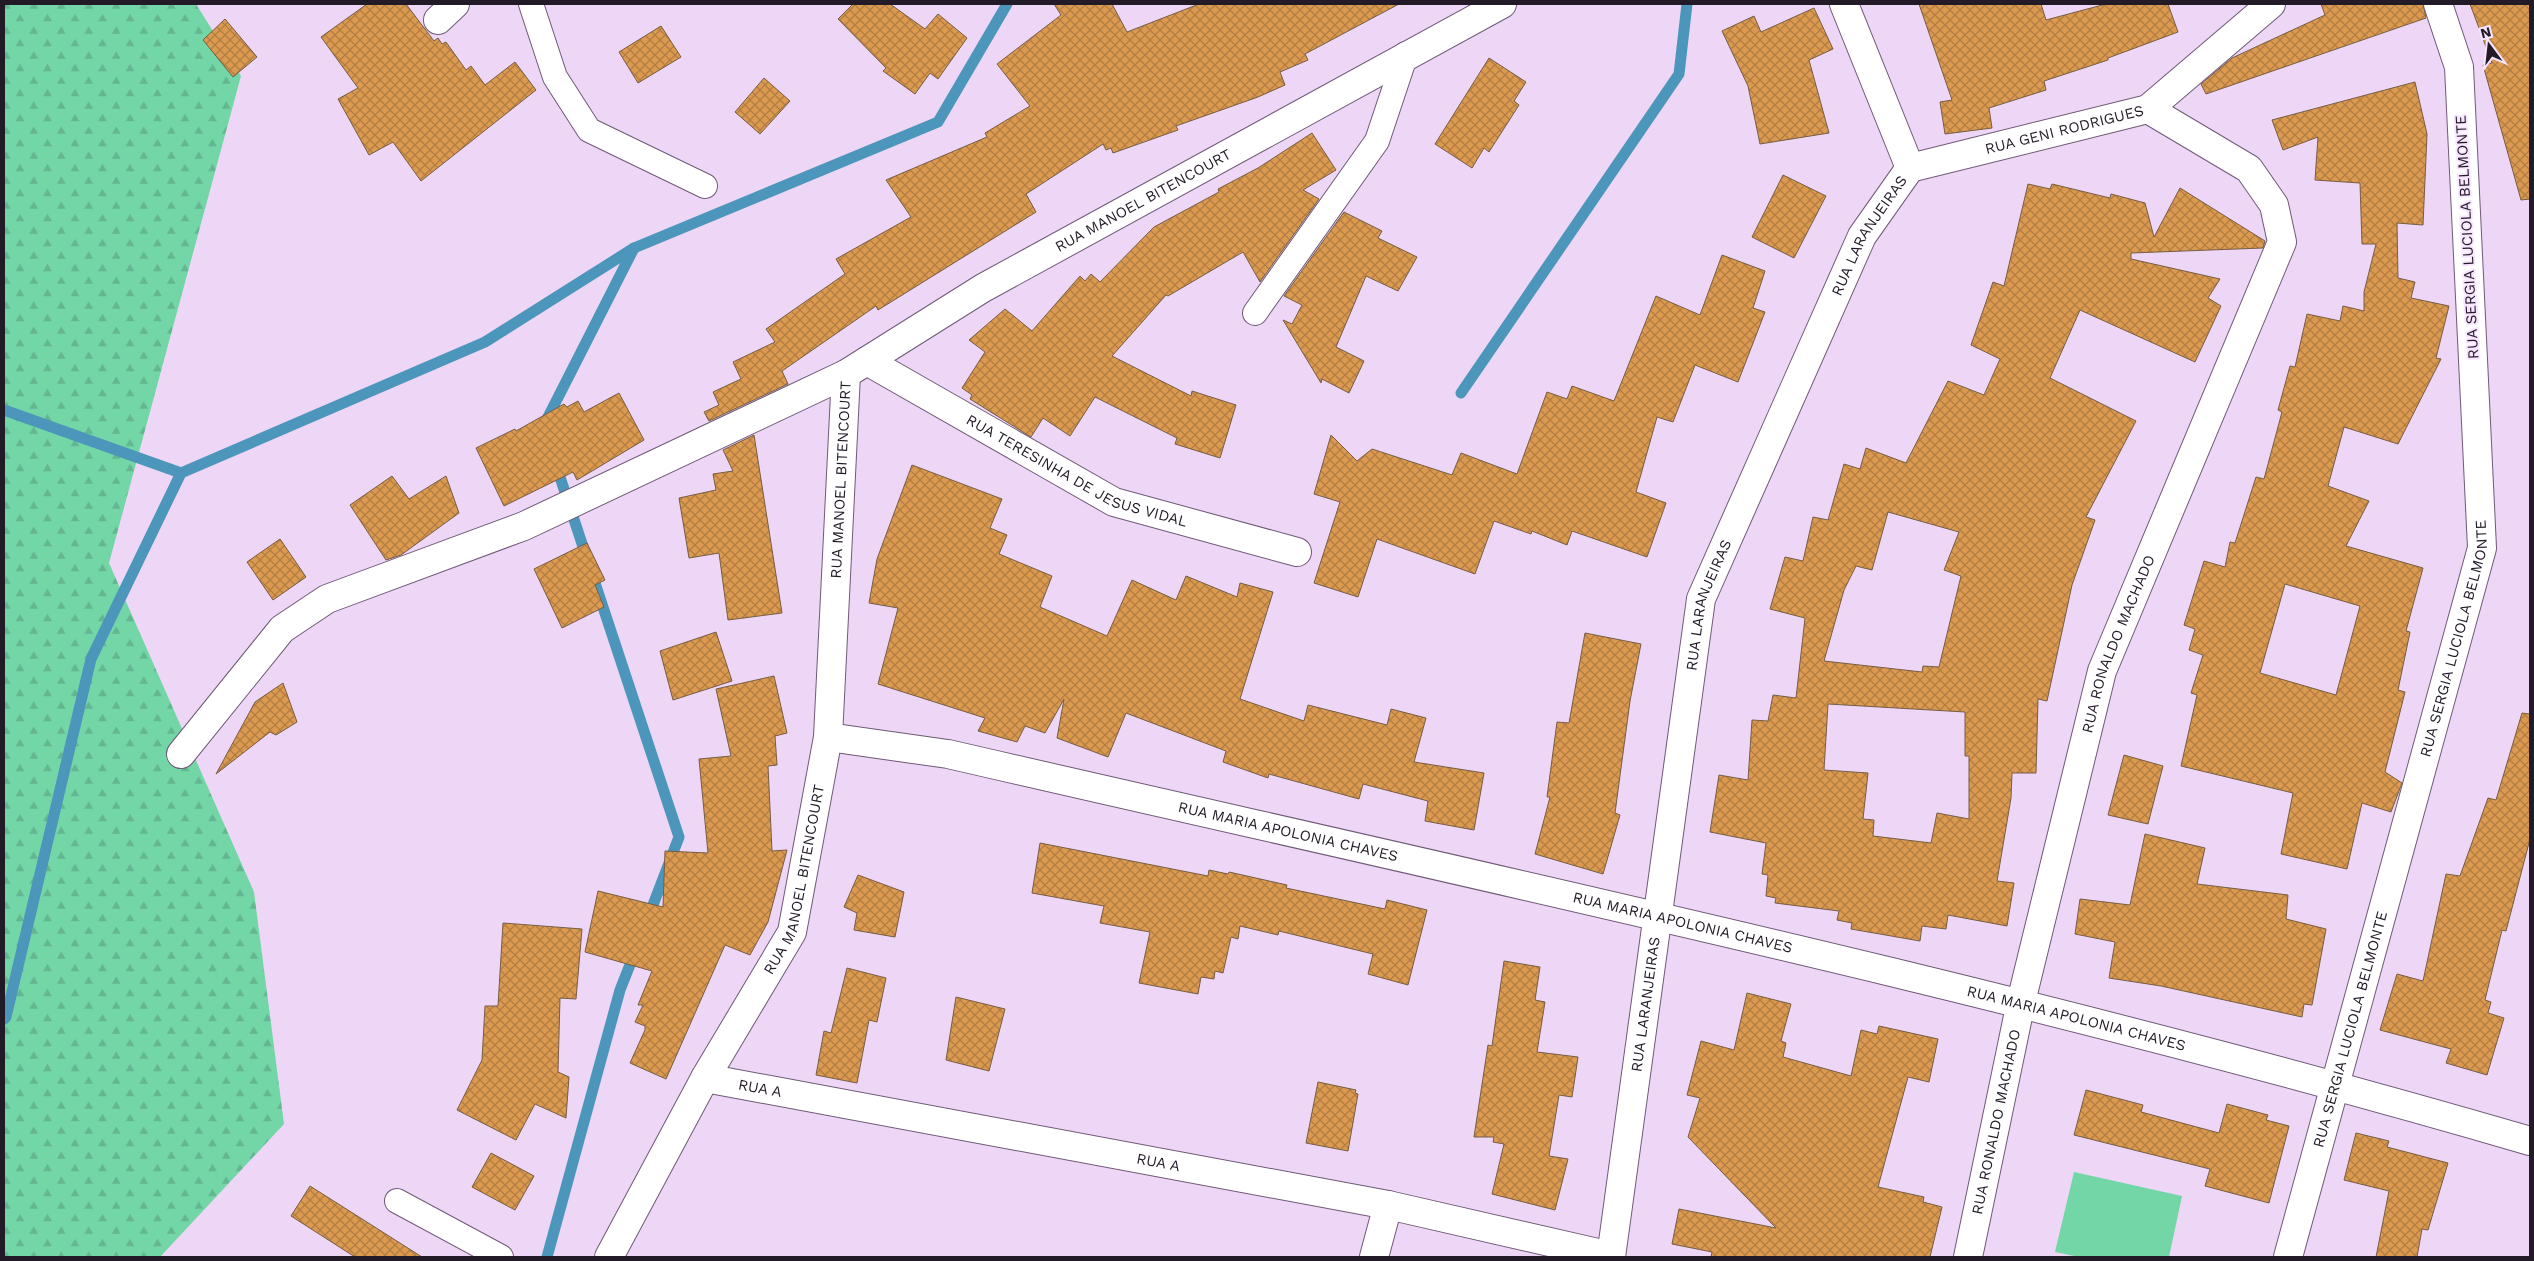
<svg xmlns="http://www.w3.org/2000/svg" width="2534" height="1261" font-family="'Work Sans',sans-serif">
  <defs>
    <pattern id="forest-firs" width="22" height="20" patternUnits="userSpaceOnUse" patternTransform="scale(1.25)"><rect width="22" height="20" fill="#73d6a7"/><path d="M5 1l3.5 6h-7zM16 11l3.5 6h-7z" fill="#63b790"/></pattern>
    <pattern id="building-cross-hatch" width="8" height="8" patternUnits="userSpaceOnUse" patternTransform="scale(1.25)"><rect width="8" height="8" fill="#db9a4f"/><path d="M0 0l8 8M0 8l8-8" fill="none" stroke="#b17d41"/></pattern>
  </defs>
  <rect width="100%" height="100%" fill="#edd6f6"/>
  <path fill="url(#forest-firs)" d="M4 4H196L241 76 109 563 254 892 284 1124 160 1257H4Z"/>
  <path fill="#73d6a7" d="M2074 1172 2182 1196 2169 1257H2079L2055 1252Z"/>
  <g fill="none" stroke-linecap="round" stroke-linejoin="round">
    <g stroke="#4b96ba" stroke-width="11">
      <path d="M1461 393 1679 74 1687 4"/>
      <path d="M4 410 181 473"/>
      <path d="M545 423 634 248"/>
      <path d="M556 465 679 837 648 918"/>
      <path d="M4 1019 6 1017 91 659 181 473 485 342 634 248 938 122 1007 4"/>
      <path d="M547 1257 620 990 635 952"/>
    </g>
  </g>
  <g fill="url(#building-cross-hatch)" stroke="#765d44" fill-rule="evenodd">
    <path d="M367 4H406L434 41 438 38 442 44 446 42 466 70 471 66 485 85 515 62 536 90 421 181 393 142 369 155 338 99 358 88 321 37Z"/>
    <path d="M853 4H890L925 29 938 14 967 38 938 79 930 73 915 94 883 71 886 68 838 19Z"/>
    <path d="M1054 4H1112L1127 32 1199 4H1399L1305 54 1308 60 1280 72 1285 85 1258 97 1176 126 1178 130 1113 153 1111 148 1106 150 1103 144 1026 194 1036 212 878 310 876 306 782 371 788 384 709 421 704 412 719 405 713 392 741 379 733 362 775 342 766 329 845 274 836 259 911 217 886 180 987 137 985 133 1030 106 997 64 1061 15Z"/>
    <path d="M1919 4H2041L2046 20 2106 4H2168L2178 32 2108 58V60L2044 81 2046 90 1989 108 1992 128 1945 134 1940 102 1952 100Z"/>
    <path d="M2321 4H2423L2426 18 2206 94 2201 84 2232 58 2325 15Z"/>
    <path d="M2470 4H2530V199L2521 200 2483 65 2492 63Z"/>
    <path d="M1814 8 1833 49 1809 60 1829 133 1760 144 1748 86 1722 31 1754 16 1761 32Z"/>
    <path d="M225 19 257 57 233 77 203 40Z"/>
    <path d="M661 26 681 57 638 83 619 52Z"/>
    <path d="M1489 58 1526 82 1514 101 1519 105 1489 152 1484 148 1472 168 1435 144Z"/>
    <path d="M764 78 790 101 760 134 735 112Z"/>
    <path d="M2415 82 2427 134 2423 225 2397 223 2398 278 2415 282 2411 298 2449 306 2436 358 2441 359 2398 444 2344 427 2328 486 2369 501 2346 546 2423 568 2406 631 2410 632 2398 690 2405 692 2385 772 2402 783 2391 812 2362 803 2347 869 2281 854 2293 793 2181 766 2197 695 2191 693 2203 655 2189 650 2195 629 2184 625 2204 561 2225 567 2230 542 2235 543 2256 477 2264 479 2282 412 2278 410 2290 366 2295 367 2307 314 2340 321 2343 306 2364 311V292L2376 244H2362L2360 183 2315 180 2318 137 2283 150 2272 120ZM2285 584 2360 606 2336 695 2260 673Z"/>
    <path d="M1312 133 1336 170 1303 190 1319 199 1260 282 1243 252 1168 296 1166 295 1112 356 1191 396 1192 391 1236 405 1220 458 1175 444 1177 438 1095 397 1070 436 1043 418 1031 437 970 399 972 395 962 388 985 352 969 340 1005 309 1032 331 1080 276 1085 281 1091 274 1100 282 1154 227 1219 192 1218 189 1258 168Z"/>
    <path d="M1783 175 1826 196 1794 258 1752 237Z"/>
    <path d="M2028 184 2050 189 2052 184 2110 198 2111 194 2145 203 2154 237 2180 188 2265 241 2263 248 2131 253V259L2220 279 2208 298 2221 306 2195 362 2080 310 2050 378 2136 421 2086 517 2095 520 2072 585 2047 701 2038 699 2036 773H2012L2011 798 1997 881 2014 883 2007 926 1948 915 1946 929 1922 926 1920 941 1851 929 1852 923 1837 920 1839 911 1775 903 1776 898 1766 896 1768 875 1762 874 1766 843 1710 832 1719 775 1748 780 1752 720 1768 721 1773 695 1796 698 1805 618 1770 609 1785 557 1803 561 1813 517 1828 520 1844 464 1860 469 1866 448 1906 463 1948 381 1984 395 2000 359 1971 345 1993 282 2004 286ZM1888 512 1959 532 1944 570 1961 576 1939 667 1923 666 1922 672 1824 661 1844 590 1856 566 1872 570ZM1828 704 1965 712V756H1969V819L1937 813 1931 843 1873 836 1874 820 1863 819 1868 773 1824 770Z"/>
    <path d="M1344 212 1382 231 1378 238 1417 257 1398 291 1366 276 1336 347 1364 361 1349 393 1322 379 1321 383 1283 320 1292 324 1302 305 1284 296Z"/>
    <path d="M1722 255 1765 271 1753 308 1765 312 1738 382 1695 365 1673 422 1657 417 1636 492 1666 503 1647 557 1572 531 1567 545 1532 531 1531 534 1494 521 1475 574 1377 539 1358 597 1314 583 1340 502 1314 494 1331 435 1357 461 1372 449 1452 475 1461 453 1517 474 1547 392 1567 399 1572 386 1614 401 1656 296 1700 315Z"/>
    <path d="M619 393 644 440 577 480 573 472 504 506 476 448 515 429 516 431 564 404 567 407 578 401 584 412Z"/>
    <path d="M754 435 782 613 728 620 719 553 689 558 679 498 716 490 713 474 733 471 723 450Z"/>
    <path d="M912 465 1002 499 990 528 1007 535 999 554 1052 576 1040 607 1107 636 1132 580 1176 600 1186 576 1237 597 1240 583 1273 592 1240 699 1304 721 1308 705 1387 725 1391 709 1426 718 1414 762 1484 773 1474 830 1425 821 1428 801 1363 784 1359 799 1269 774 1268 778 1223 762 1226 751 1126 713 1108 757 1057 738 1064 699 1045 733 1025 726 1017 742 978 731 985 718 878 684 898 608 869 603 877 559Z"/>
    <path d="M392 476 409 499 446 476 459 513 401 555 386 560 350 505Z"/>
    <path d="M280 539 306 577 273 600 247 562Z"/>
    <path d="M587 543 605 580 595 585 604 607 562 628 534 569Z"/>
    <path d="M716 632 732 681 673 700 660 651Z"/>
    <path d="M1585 633 1641 644 1630 701 1615 813 1620 815 1603 874 1535 854 1550 797H1547L1557 722 1569 723Z"/>
    <path d="M774 676 787 733 775 736 777 765 768 766 772 851 787 850 768 922 750 955 725 945 666 1079 630 1063 645 1030V1026L635 1022 643 1005H638L652 971 585 952 598 891 663 907 665 851 708 853 699 759 731 756 716 689Z"/>
    <path d="M283 683 297 722 276 735 270 732 216 774 255 702Z"/>
    <path d="M2522 713 2530 714V839L2506 931 2502 930 2485 1000 2491 1002 2488 1013 2504 1018 2487 1075 2446 1063 2451 1049 2380 1030 2397 974 2423 981 2446 874 2460 876 2488 798 2496 800Z"/>
    <path d="M2124 755 2163 766 2148 824 2108 815Z"/>
    <path d="M2145 834 2205 848 2197 884 2288 895 2286 919 2326 929 2312 1005 2304 1004 2302 1017 2161 986 2109 978 2115 942 2075 934 2080 899 2130 905Z"/>
    <path d="M1040 843 1208 876 1209 870 1228 874 1229 872 1287 885 1286 888 1385 909 1387 900 1427 910 1408 985 1368 974 1373 954 1279 931 1278 935 1240 926 1238 939 1231 937 1223 973 1215 971 1214 979 1201 977 1198 994 1139 983 1150 932 1100 923 1104 906 1032 893Z"/>
    <path d="M858 875 904 892 895 937 854 930 857 913 844 907Z"/>
    <path d="M503 923 582 929 576 999 560 998 558 1072 569 1077 566 1118 535 1104 516 1140 457 1110 482 1060 485 1006H498Z"/>
    <path d="M1504 961 1540 967 1535 1000 1545 1002 1537 1052 1578 1057 1572 1097 1559 1095 1549 1156 1568 1159 1555 1210 1492 1194 1504 1144 1493 1142 1494 1137H1474L1488 1045 1492 1046Z"/>
    <path d="M847 968 886 978 877 1022 869 1020 857 1083 816 1075 824 1031 831 1033Z"/>
    <path d="M1747 993 1791 1004 1781 1041 1786 1043 1783 1057 1851 1076 1861 1030 1877 1034 1879 1026 1938 1039 1929 1082 1908 1077 1878 1187 1924 1197 1923 1202 1942 1207 1930 1257H1711L1712 1252 1672 1244 1679 1209 1776 1228 1688 1137 1700 1098 1687 1095 1701 1041 1734 1050Z"/>
    <path d="M956 997 1005 1009 989 1071 946 1060Z"/>
    <path d="M1318 1082 1356 1090 1355 1093 1358 1094 1348 1151 1306 1143Z"/>
    <path d="M2086 1090 2143 1105 2141 1112 2219 1133 2227 1104 2268 1115 2266 1120 2289 1126 2269 1203 2205 1186 2210 1169 2074 1135Z"/>
    <path d="M2356 1133 2389 1141 2387 1147 2448 1163 2428 1230 2422 1229 2417 1257H2376L2389 1191 2344 1180Z"/>
    <path d="M491 1153 534 1176 515 1210 472 1187Z"/>
    <path d="M310 1186 422 1257H355L291 1216Z"/>
  </g>
  <g fill="none" stroke-linecap="round" stroke-linejoin="round">
    <g stroke="#6f5a76" stroke-width="26">
      <g id="lane">
        <path d="M531 4 555 77 589 130 705 186"/>
        <path d="M1255 313 1377 141 1406 54"/>
        <path d="M397 1201 501 1257"/>
      </g>
    </g>
    <g stroke="#6f5a76" stroke-width="30">
      <g id="street">
        <path d="M438 20 455 4"/>
        <path id="s1" d="M1910 168 2148 109 2271 4"/>
        <path id="s2" d="M867 361 1114 502 1297 552"/>
        <path id="s3" d="M828 737 948 754C1477 876 2009 989 2530 1141"/>
        <path d="M181 754 282 629 327 599 524 526 846 374"/>
        <path id="s4" d="M705 1078 1388 1205 1611 1256"/>
        <path id="s5" d="M609 1257 705 1078 792 932 828 737 846 374 983 288 1502 4"/>
        <path d="M1374 1257 1388 1205"/>
        <path id="s6" d="M1611 1257 1701 599 1862 236 1910 168 1844 4"/>
        <path id="s7" d="M1968 1257 2021 1002 2102 671 2282 242 2274 205 2249 169 2148 109"/>
        <path id="s8" d="M2288 1257 2482 548 2459 67 2438 4"/>
      </g>
    </g>
    <use href="#lane" stroke="#fff" stroke-width="24"/>
    <use href="#street" stroke="#fff" stroke-width="28"/>
  </g>
  <g text-anchor="middle" stroke-width="4" stroke-linejoin="round" paint-order="stroke">
    <g font-size="15" fill="#221a26" stroke="#f8e5ff">
      <text dy="5" stroke="none"><textPath href="#s1" startOffset="159">RUA GENI RODRIGUES</textPath></text>
      <text dy="5" stroke="none"><textPath href="#s5" startOffset="1279">RUA MANOEL BITENCOURT</textPath></text>
      <text dy="5" stroke="none"><textPath href="#s6" startOffset="1065">RUA LARANJEIRAS</textPath></text>
      <text transform="translate(2467 237) rotate(-93)" y="5">RUA SERGIA LUCIOLA BELMONTE</text>
      <text dy="5" stroke="none"><textPath href="#s2" startOffset="238">RUA TERESINHA DE JESUS VIDAL</textPath></text>
      <text dy="5" stroke="none"><textPath href="#s5" startOffset="829">RUA MANOEL BITENCOURT</textPath></text>
      <text dy="5" stroke="none"><textPath href="#s6" startOffset="660">RUA LARANJEIRAS</textPath></text>
      <text dy="5" stroke="none"><textPath href="#s8" startOffset="641">RUA SERGIA LUCIOLA BELMONTE</textPath></text>
      <text dy="5" stroke="none"><textPath href="#s7" startOffset="632">RUA RONALDO MACHADO</textPath></text>
      <text dy="5" stroke="none"><textPath href="#s3" startOffset="470">RUA MARIA APOLONIA CHAVES</textPath></text>
      <text dy="5" stroke="none"><textPath href="#s5" startOffset="424">RUA MANOEL BITENCOURT</textPath></text>
      <text dy="5" stroke="none"><textPath href="#s3" startOffset="875">RUA MARIA APOLONIA CHAVES</textPath></text>
      <text dy="5" stroke="none"><textPath href="#s6" startOffset="255">RUA LARANJEIRAS</textPath></text>
      <text dy="5" stroke="none"><textPath href="#s3" startOffset="1280">RUA MARIA APOLONIA CHAVES</textPath></text>
      <text dy="5" stroke="none"><textPath href="#s8" startOffset="236">RUA SERGIA LUCIOLA BELMONTE</textPath></text>
      <text dy="5" stroke="none"><textPath href="#s4" startOffset="56">RUA A</textPath></text>
      <text dy="5" stroke="none"><textPath href="#s7" startOffset="138">RUA RONALDO MACHADO</textPath></text>
      <text dy="5" stroke="none"><textPath href="#s4" startOffset="461">RUA A</textPath></text>
    </g>
  </g>
  <rect width="2534" height="1261" fill="none" stroke="#221a26" stroke-width="10"/>
  <g transform="translate(2489 45) rotate(345)" stroke="#f8e5ff" stroke-width="4" paint-order="stroke">
  <path d="M0-4L9 19L0 12L-9 19Z" fill="#221a26"/>
  <text y="-8" font-size="14" font-weight="bold" text-anchor="middle" fill="#221a26">N</text>
  </g>
</svg>
